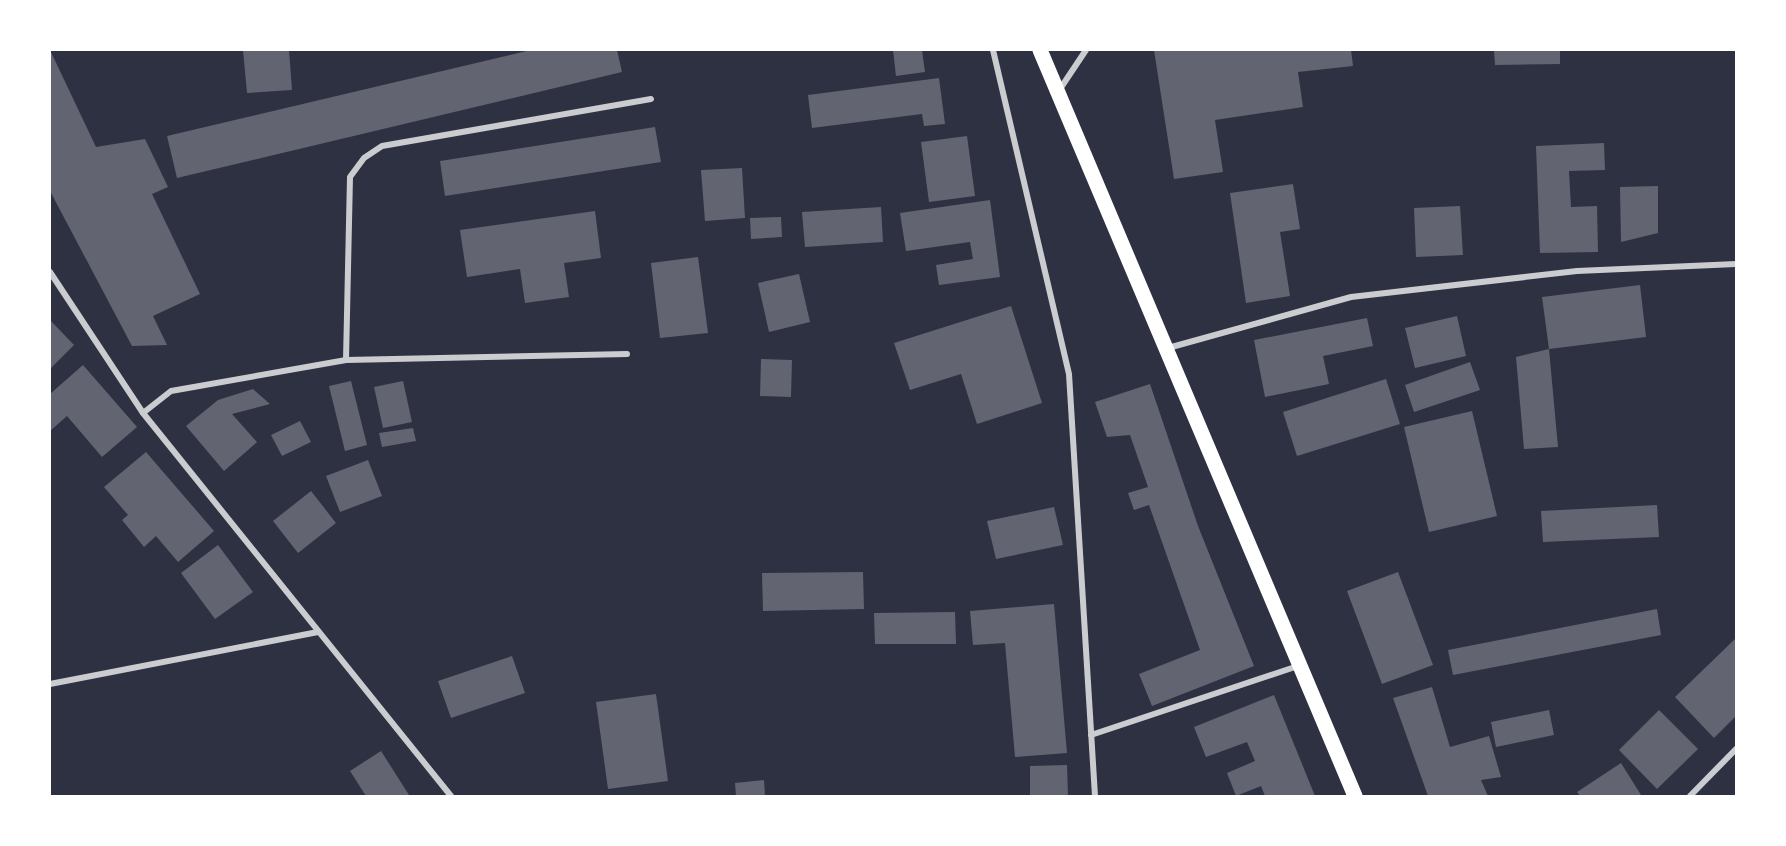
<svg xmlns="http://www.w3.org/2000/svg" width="1786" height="846" font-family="'Golos Text',sans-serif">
  <rect width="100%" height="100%" fill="#2d3142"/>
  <g fill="#626471">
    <path d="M50 50 96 147 145 139 168 187 152 194 200 294 153 316 167 345 132 346 50 191Z"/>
    <path d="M243 50H289L292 90 247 93Z"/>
    <path d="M531 50H617L622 72 177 178 167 136Z"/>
    <path d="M893 50H922L925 72 896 76Z"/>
    <path d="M1154 50H1351L1353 66 1298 72 1303 107 1215 120 1223 172 1174 179Z"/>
    <path d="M1494 50H1560V64L1495 65Z"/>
    <path d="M939 78 945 124 924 126 922 114 812 128 808 95Z"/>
    <path d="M655 127 661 162 445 196 440 161Z"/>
    <path d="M967 136 975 196 929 202 921 142Z"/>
    <path d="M1604 143 1605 170 1569 171 1571 207 1597 206 1598 252 1540 253 1536 146Z"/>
    <path d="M742 168 745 218 705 221 701 170Z"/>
    <path d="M1293 184 1300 229 1280 232 1290 296 1246 303 1230 193Z"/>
    <path d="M1658 186V233L1621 242 1620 187Z"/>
    <path d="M990 200 1000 277 939 285 936 265 973 259 970 242 906 251 900 213Z"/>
    <path d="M1460 206 1463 255 1416 257 1414 208Z"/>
    <path d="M881 207 883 242 805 247 802 212Z"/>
    <path d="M595 211 601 258 564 263 569 297 525 303 520 269 467 277 460 230Z"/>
    <path d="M781 217 782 237 751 239 750 218Z"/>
    <path d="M698 257 708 333 660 338 651 263Z"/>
    <path d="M799 274 810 322 769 332 758 283Z"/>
    <path d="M1640 285 1646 337 1549 349 1542 297Z"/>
    <path d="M1011 306 1042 403 977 424 961 374 910 390 894 343Z"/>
    <path d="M1457 316 1466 356 1415 368 1405 328Z"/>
    <path d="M1367 318 1373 346 1323 356 1329 384 1265 397 1254 340Z"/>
    <path d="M50 320 74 345 50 369Z"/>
    <path d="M1549 349 1558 447 1524 449 1516 357Z"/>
    <path d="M761 359 792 360 791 397 760 396Z"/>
    <path d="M1470 362 1480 390 1414 412 1405 385Z"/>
    <path d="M83 365 137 427 102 457 67 416 50 431V394Z"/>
    <path d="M1386 379 1400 424 1297 456 1283 412Z"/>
    <path d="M351 381 367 445 345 451 329 386Z"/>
    <path d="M403 381 412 422 383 428 374 387Z"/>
    <path d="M1150 384 1198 526 1254 666 1152 706 1139 674 1200 650 1149 505 1134 510 1128 493 1148 487 1130 435 1107 437 1095 402Z"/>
    <path d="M253 389 270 404 232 414 257 442 224 471 186 426 218 400Z"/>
    <path d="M1472 411 1497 516 1429 532 1404 427Z"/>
    <path d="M300 421 311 442 282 456 271 435Z"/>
    <path d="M413 428 416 441 382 447 379 433Z"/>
    <path d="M146 452 214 531 178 562 156 536 144 547 122 520 128 515 104 487Z"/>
    <path d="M368 460 382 496 340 512 326 476Z"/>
    <path d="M311 491 336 523 298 553 273 521Z"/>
    <path d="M1657 505 1659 537 1543 542 1541 511Z"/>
    <path d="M1054 507 1063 545 996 559 987 521Z"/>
    <path d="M218 545 253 592 215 619 181 573Z"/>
    <path d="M863 572 864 609 763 611 762 573Z"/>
    <path d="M1398 572 1433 665 1382 684 1347 591Z"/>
    <path d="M1054 604 1067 753 1015 757 1005 643 973 645 970 611Z"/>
    <path d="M1657 609 1661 635 1453 675 1448 650Z"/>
    <path d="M955 612 956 644H875L874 613Z"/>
    <path d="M1736 638V716L1714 738 1675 697Z"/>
    <path d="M512 656 525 693 451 718 438 681Z"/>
    <path d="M1432 687 1450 747 1489 736 1501 777 1481 780 1488 796H1428L1393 698Z"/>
    <path d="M656 694 668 781 608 789 596 702Z"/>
    <path d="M1274 695 1315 796H1265L1261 786 1236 796 1227 773 1255 761 1247 742 1206 757 1194 727Z"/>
    <path d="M1549 710 1554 735 1496 747 1491 722Z"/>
    <path d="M1659 710 1698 749 1657 789 1619 750Z"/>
    <path d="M381 751 409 795 408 796H366L350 771Z"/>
    <path d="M1621 763 1641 795 1580 796 1577 792Z"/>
    <path d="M1067 765 1068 796H1030V766Z"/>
    <path d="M764 780 765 796H736L735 783Z"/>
  </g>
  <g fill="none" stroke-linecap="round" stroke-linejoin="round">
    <g stroke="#caccd0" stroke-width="6">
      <path d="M993 50 1069 374 1095 796"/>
      <path d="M1060 89 1086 50"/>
      <path d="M50 272 143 413 451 796"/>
      <path d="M1168 348 1351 297 1577 271 1736 264"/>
      <path d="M346 360 350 177 364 158 382 146 651 99"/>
      <path d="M143 413 171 391 346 360 627 354"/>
      <path d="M50 684 318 632"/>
      <path d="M1091 735 1298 666"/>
      <path d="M1690 796 1736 749"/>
    </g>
    <path stroke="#fff" stroke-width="15" d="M1040 50 1355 796"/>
  </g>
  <rect width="1786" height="846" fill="none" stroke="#ffffff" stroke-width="102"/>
</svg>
